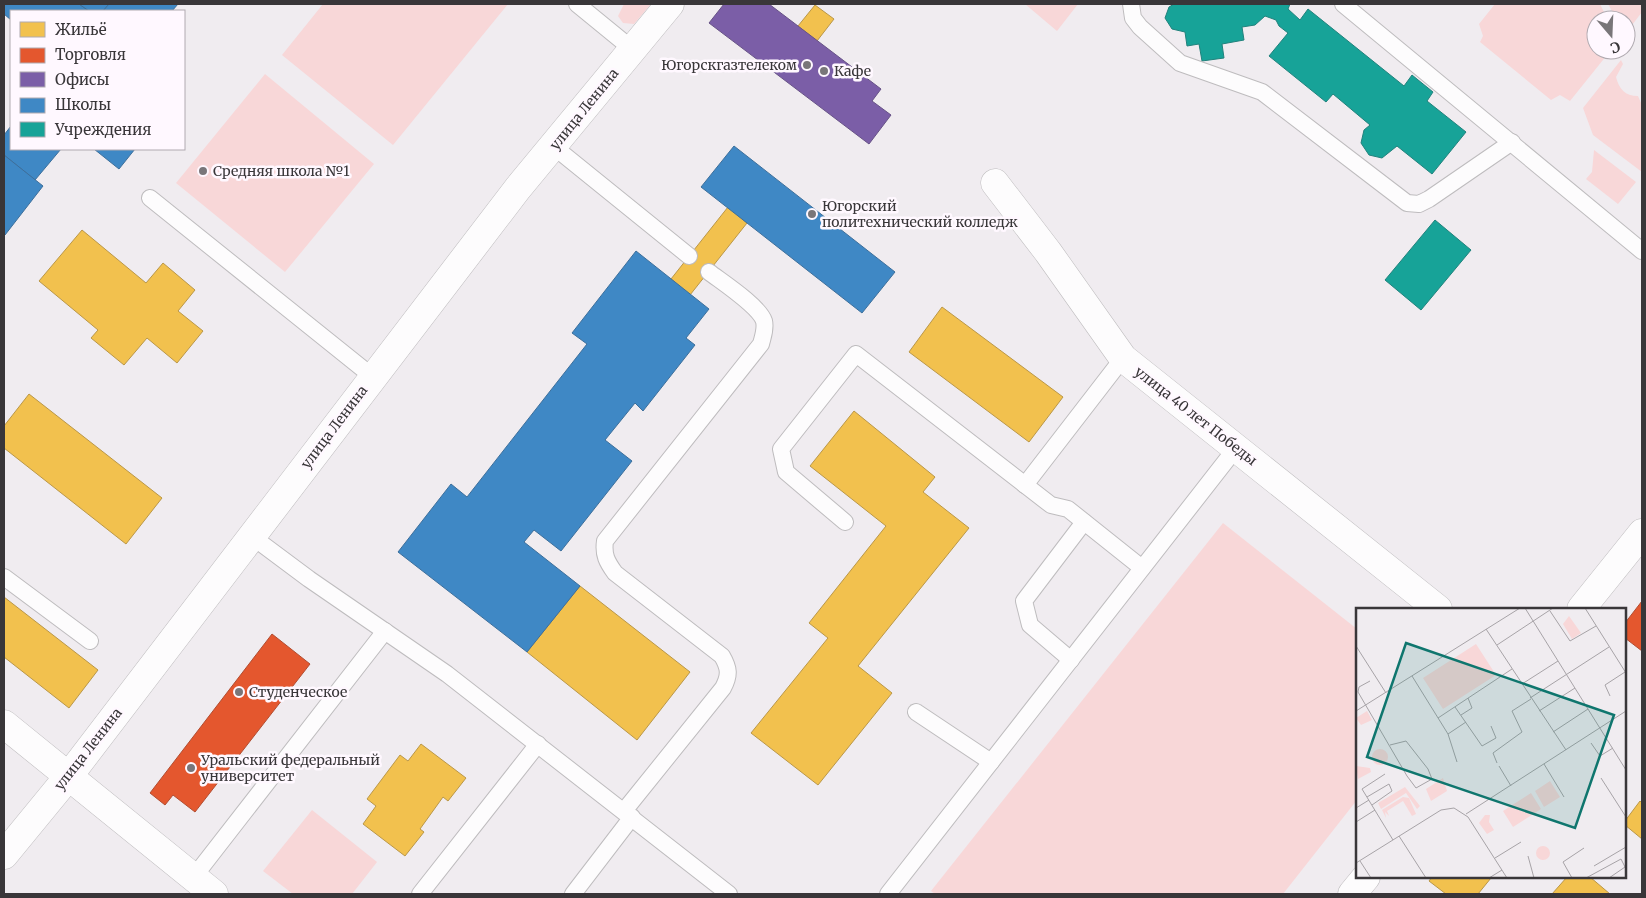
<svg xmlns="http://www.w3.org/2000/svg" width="1646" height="898" font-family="Merriweather,serif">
  <rect width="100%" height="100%" fill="#f0ecf0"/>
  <g fill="#f8d7d8">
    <path d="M323 4H508L393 145 282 55Z"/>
    <path d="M624 4H651L634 24 623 23 618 16Z"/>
    <path d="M1025 4H1078L1057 31Z"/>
    <path d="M1495 4H1600L1605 14 1601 20H1596V50H1611L1570 101 1560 95 1551 100 1480 42 1483 36 1479 24Z"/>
    <path d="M1608 4H1642V12L1626 33V20H1621L1620 14 1612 11Z"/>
    <path d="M1621 60 1623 64 1616 77C1619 89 1625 96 1638 96L1642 105V172L1593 135 1583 108Z"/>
    <path d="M265 74 374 164 285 272 176 183Z"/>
    <path d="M1594 150 1636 182 1618 204 1586 179 1592 172Z"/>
    <path d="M1223 523 1357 629V800L1283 894H935L931 891Z"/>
    <path d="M312 810 377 862 352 894H293L263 871Z"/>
  </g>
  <g fill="#f2c14e" stroke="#ba9748">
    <path d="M815 5 834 19 817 41 798 26Z"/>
    <path d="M728 207 747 223 690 295 671 279Z"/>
    <path d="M82 230 146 283 163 263 195 290 178 311 203 331 177 363 147 338 124 365 91 338 98 330 39 281Z"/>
    <path d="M942 307 1063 397 1029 442 909 352Z"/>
    <path d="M29 394 162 498 126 544 4 448V426Z"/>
    <path d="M854 411 935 477 923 492 969 528 858 666 892 693 818 785 751 733 828 638 809 623 886 526 810 466Z"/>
    <path d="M580 586 690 672 637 740 527 652Z"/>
    <path d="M4 597 98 670 69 708 4 657Z"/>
    <path d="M421 744 466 778 448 801 443 797 420 829 424 832 405 856 363 824 376 806 367 799 400 755 408 761Z"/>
    <path d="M1640 801 1642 803V839L1625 825V821Z"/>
    <path d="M1432 877H1489L1491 878 1478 894H1446L1429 881Z"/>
    <path d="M1567 877H1590L1610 894H1552Z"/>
  </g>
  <g fill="#e4572e" stroke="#b14d31">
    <path d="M1642 601V651L1625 638V623Z"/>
    <path d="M272 634 310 664 195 812 173 795 165 805 150 793Z"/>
  </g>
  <path fill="#7b5ea7" stroke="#675286" d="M724 4H769L881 89 872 101 891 115 869 144 709 23Z"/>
  <g fill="#3f88c5" stroke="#3d6f9b">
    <path d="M4 4H79L89 11H11V20L4 14Z"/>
    <path d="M79 4H109L103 11H89Z"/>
    <path d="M109 4H178L172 11H103Z"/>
    <path d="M11 126V149H61L35 180 4 155V135Z"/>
    <path d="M734 146 895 272 862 313 701 187Z"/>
    <path d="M94 149H135L119 169Z"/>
    <path d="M4 155 43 186 5 235 4 234Z"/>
    <path d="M636 251 709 309 686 338 695 345 643 411 635 403 605 440 632 461 561 551 534 530 524 542 580 586 527 652 398 552 451 484 467 497 587 344 572 333Z"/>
  </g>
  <g fill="#17a398" stroke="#21827c">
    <path d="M1174 4H1290L1288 9 1300 20 1308 9 1404 86 1412 75 1433 92 1427 101 1466 132 1432 174 1397 146 1382 158 1369 155 1361 143 1364 130 1370 125 1333 94 1326 102 1269 56 1288 33 1279 26 1276 20 1265 16 1255 25 1242 27 1244 40 1222 44 1224 58 1202 61 1199 44 1187 46 1185 32 1172 29 1165 18 1169 7Z"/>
    <path d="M1435 220 1471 250 1421 310 1385 280Z"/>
  </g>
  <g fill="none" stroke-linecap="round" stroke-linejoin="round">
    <g stroke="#bebcbe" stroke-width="18">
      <g id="lane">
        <path d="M577 4 632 49"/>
        <path d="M1131 4 1133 18 1140 27 1180 63 1262 92 1407 203 1419 204 1429 199 1512 142"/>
        <path d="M1343 4 1642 251"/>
        <path d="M553 146 689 256"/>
        <path d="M150 198 373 377"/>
        <path d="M1025 485 1123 358"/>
        <path d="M845 522 786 472 781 449 856 354 1051 505 1068 509 1142 568"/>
        <path d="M250 535 309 579 447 674 729 894"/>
        <path d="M4 577 90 641"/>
        <path d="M1071 660 1030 625 1024 601 1084 522"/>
        <path d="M916 712 991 762"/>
        <path d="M624 811 723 688C730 675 729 668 722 656L615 573C607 562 603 555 605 541L761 344C763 336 766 329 764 321 759 306 722 282 709 272"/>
        <path d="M193 878 385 631"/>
        <path d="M420 894 538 744"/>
        <path d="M573 894 632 817"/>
        <path d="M888 894 1236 448"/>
      </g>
    </g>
    <g stroke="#bebcbe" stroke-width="29">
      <g id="street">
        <path d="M995 183 1048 252 1123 358 1438 609"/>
        <path d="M4 724 214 894"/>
        <path d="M4 855 68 777 518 188 670 4"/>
      </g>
    </g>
    <g stroke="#bebcbe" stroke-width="29">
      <g id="secondary">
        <path d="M1581 609 1642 533"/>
        <path d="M1352 894 1366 877"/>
      </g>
    </g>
    <use href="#lane" stroke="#fdfcfd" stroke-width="16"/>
    <use href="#street" stroke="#fdfcfd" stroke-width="28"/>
    <use href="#secondary" stroke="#fdfcfd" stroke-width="28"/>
  </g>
  <g fill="#797679" stroke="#fff8ff" stroke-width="2">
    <circle cx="807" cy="65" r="5"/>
    <circle cx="824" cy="71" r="5"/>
    <circle cx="203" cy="171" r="5"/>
    <circle cx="812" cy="214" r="5"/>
    <circle cx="239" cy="692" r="5"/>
    <circle cx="191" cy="768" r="5"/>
  </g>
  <g text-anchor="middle" stroke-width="5" stroke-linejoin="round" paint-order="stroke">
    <g font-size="14" fill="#393639" stroke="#fff8ff" text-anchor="start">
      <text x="797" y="70" text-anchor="end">Югорскгазтелеком</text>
      <text x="834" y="76">Кафе</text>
      <text x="213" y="176">Средняя школа №1</text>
      <text x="822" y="211">Югорский<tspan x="822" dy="16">политехнический колледж</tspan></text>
      <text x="249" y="697">Студенческое</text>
      <text x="201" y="765">Уральский федеральный<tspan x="201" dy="16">университет</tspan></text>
    </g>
    <g font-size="14" fill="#393639" stroke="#fff8ff">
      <text transform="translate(584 109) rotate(-51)" y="5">улица Ленина</text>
      <text transform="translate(1196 416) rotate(38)" y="5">улица 40 лет Победы</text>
      <text transform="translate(334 427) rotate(-53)" y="5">улица Ленина</text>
      <text transform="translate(88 749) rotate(-52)" y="5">улица Ленина</text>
    </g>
  </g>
  <g transform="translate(1356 608)">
    <rect width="270" height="270" fill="#f0ecf0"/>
    <path d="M213 8 225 25 216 31 207 16ZM120 36 140 67 87 101 67 70ZM11 103 16 112 5 117 0 110ZM16 149a8 8 0 1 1 16 0a8 8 0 1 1-16 0ZM0 158 14 160 15 164 2 171ZM87 170 91 183 75 193 70 181ZM194 173 204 189 188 199 179 183ZM49 179 64 198 61 201 50 185 25 201 22 195ZM175 185 185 201 157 219 147 203ZM47 189 53 190 60 206 56 208 47 193 31 203 33 208 29 204 30 210 26 202ZM129 207H134L133 214 138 222 131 226 123 215ZM180 245a7 7 0 1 1 14 0a7 7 0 1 1-14 0Z" fill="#f8d7d8"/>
    <path fill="none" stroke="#a7a3a7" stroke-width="1" d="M169 0 270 162M229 0 270 65M194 3 214 33 240 18M130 21 210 142M141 37 197 0M0 38 30 85M56 68 92 126 101 154M14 73 3 79 2 84 51 168 60 180 76 171 72 161 50 133 34 137M166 76 202 53M254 88 249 77 269 64M174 90 253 39M99 99 126 138 140 130 135 118M0 103 164 0M183 103 219 80M105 107 116 100 112 90M82 110 156 61M197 124 232 101M92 126 110 114M235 135 244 148 257 140M141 155 137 145 166 124 156 103 175 91M188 156 208 189M143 158 155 178M29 166 6 181 37 232M245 170 270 209M11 189 33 176 36 183 16 197M0 200 13 192M110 206 270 103M0 214 19 202M43 228 70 270M172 248 178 270M139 250 165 234M4 253 15 270M0 255 85 202 98 200 112 209 151 270M238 258 270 239M133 270 146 262M216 270 207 254 228 240M230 270 265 251 269 259 253 270"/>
    <path fill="#0f766e" fill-opacity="0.15" stroke="#0f766e" stroke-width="2.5" d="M50 35 258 107 219 220 11 149Z"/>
    <rect width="270" height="270" fill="none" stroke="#393639" stroke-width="2.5"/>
  </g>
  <rect width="1646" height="898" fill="none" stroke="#393639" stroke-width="10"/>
  <rect x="10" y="10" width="175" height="140" fill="#fff8ff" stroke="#b0aab0"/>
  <rect x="20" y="22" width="25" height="15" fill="#f2c14e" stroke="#b0aab0"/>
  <text x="55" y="35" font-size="15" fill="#393639">Жильё</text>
  <rect x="20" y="48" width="25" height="15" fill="#e4572e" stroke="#b0aab0"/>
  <text x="55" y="60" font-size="15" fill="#393639">Торговля</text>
  <rect x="20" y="72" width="25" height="15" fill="#7b5ea7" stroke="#b0aab0"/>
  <text x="55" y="85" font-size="15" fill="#393639">Офисы</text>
  <rect x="20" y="98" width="25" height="15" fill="#3f88c5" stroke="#b0aab0"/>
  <text x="55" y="110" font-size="15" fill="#393639">Школы</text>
  <rect x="20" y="122" width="25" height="15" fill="#17a398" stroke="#b0aab0"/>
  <text x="55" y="135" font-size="15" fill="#393639">Учреждения</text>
  <g transform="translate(1611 35) rotate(161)"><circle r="24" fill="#fff8ff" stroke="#b0aab0"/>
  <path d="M0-4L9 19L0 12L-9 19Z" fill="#797679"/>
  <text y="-8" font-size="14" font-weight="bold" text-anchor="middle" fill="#393639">С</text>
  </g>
</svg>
